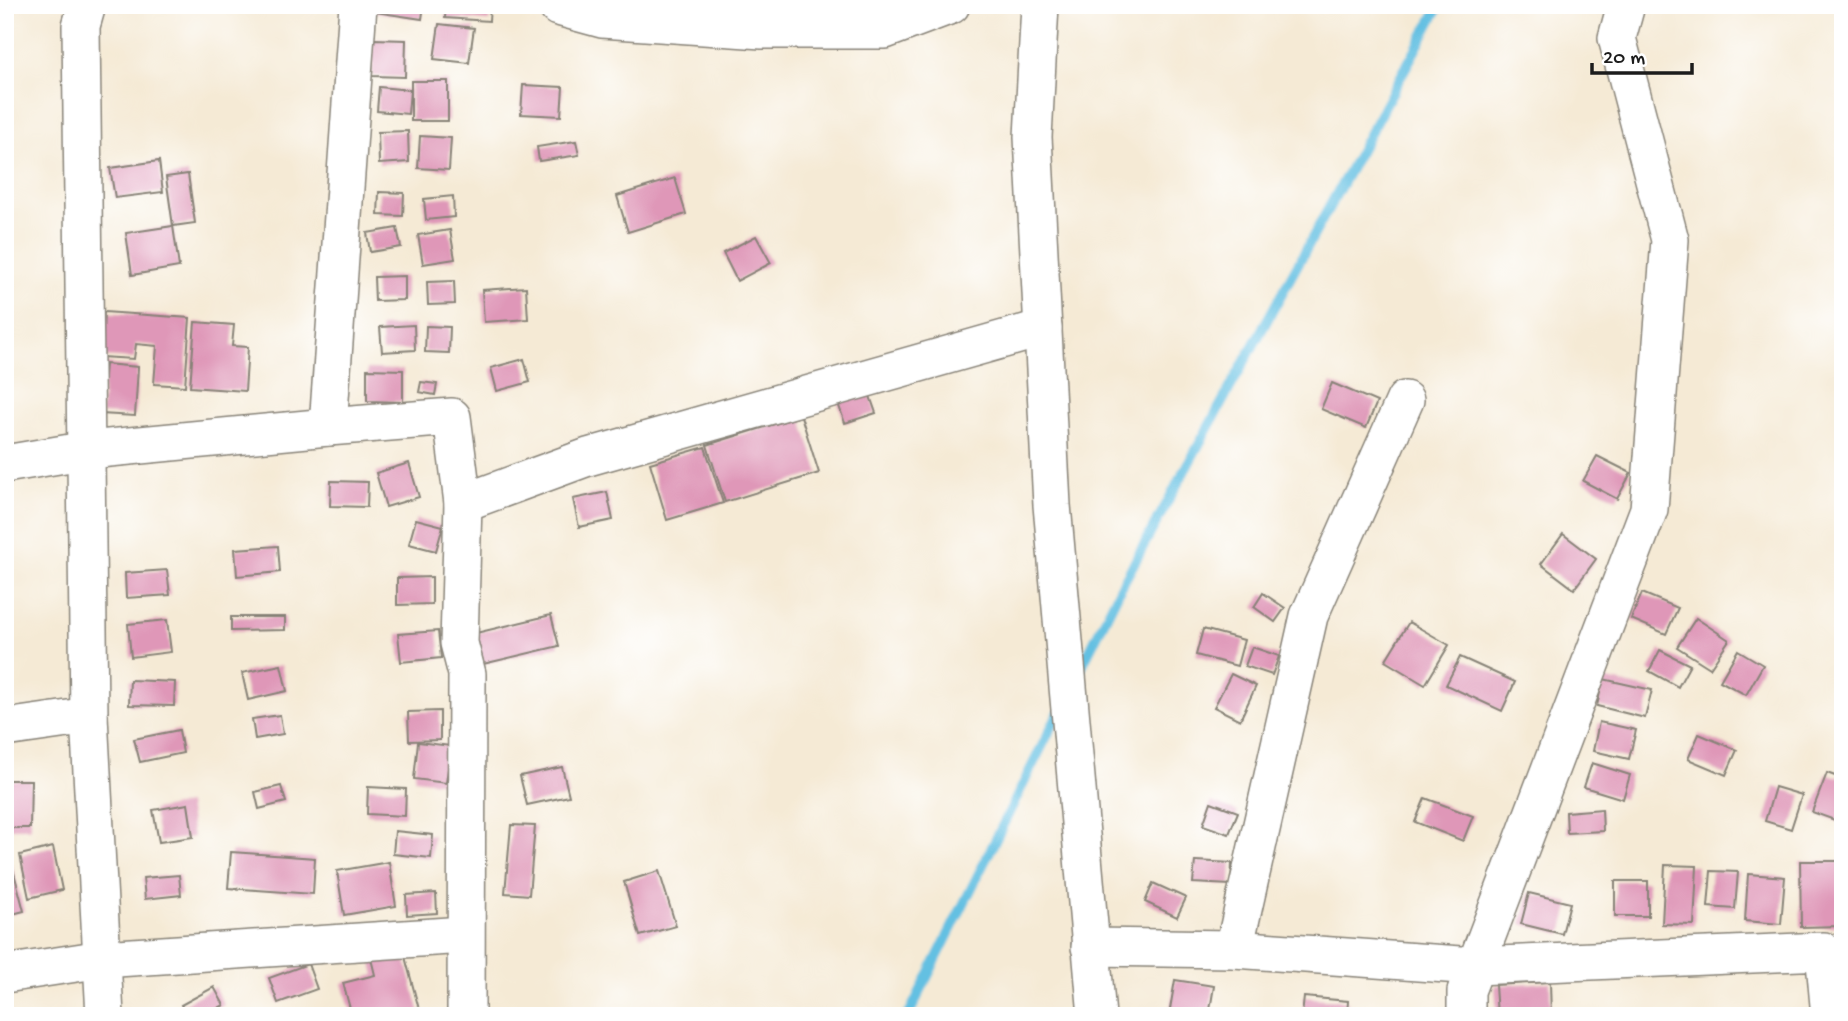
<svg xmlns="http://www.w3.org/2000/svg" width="1848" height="1021" font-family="'Gochi Hand',sans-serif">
  <rect width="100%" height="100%" fill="#fff"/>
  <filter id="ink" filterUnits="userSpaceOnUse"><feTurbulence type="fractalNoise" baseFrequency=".0143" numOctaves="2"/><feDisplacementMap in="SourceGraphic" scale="14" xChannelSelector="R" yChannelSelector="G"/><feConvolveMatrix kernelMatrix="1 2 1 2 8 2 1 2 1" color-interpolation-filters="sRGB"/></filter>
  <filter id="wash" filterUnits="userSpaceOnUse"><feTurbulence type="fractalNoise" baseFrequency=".00686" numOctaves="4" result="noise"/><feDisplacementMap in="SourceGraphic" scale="28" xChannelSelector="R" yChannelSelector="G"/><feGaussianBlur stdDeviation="1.57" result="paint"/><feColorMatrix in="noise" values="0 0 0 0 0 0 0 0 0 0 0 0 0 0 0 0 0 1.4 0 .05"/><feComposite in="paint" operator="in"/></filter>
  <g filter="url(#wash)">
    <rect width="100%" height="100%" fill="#f5ead5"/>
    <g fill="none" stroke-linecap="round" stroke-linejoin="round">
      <g stroke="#64c0e2" stroke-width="10">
        <path d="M1079 672 1122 585 1440 5"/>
        <path d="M908 1016 1058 714"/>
      </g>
    </g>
    <g id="blocks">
      <g fill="#df97b8">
        <path d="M377 5H424L422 19 375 12Z"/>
        <path d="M446 5H490L489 21 445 18Z"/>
        <path d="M844 5H880L881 9 849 20Z"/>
        <path d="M439 24 474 28 469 63 434 59Z"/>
        <path d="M373 39 406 40 405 77 372 76Z"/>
        <rect x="411" y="81" width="37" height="40"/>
        <path d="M523 85 563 87 561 116 521 114Z"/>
        <path d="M379 87 410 90 408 114 377 111Z"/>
        <path d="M408 131 409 162 379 164 378 132Z"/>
        <path d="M420 136 451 138 449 170 418 168Z"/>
        <path d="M576 141 579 155 539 161 537 147Z"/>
        <path d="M159 161 163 192 115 198 110 168Z"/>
        <path d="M188 174 195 223 173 226 166 177Z"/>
        <path d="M675 178 686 214 628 232 617 196Z"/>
        <path d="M379 192 404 193 403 216 378 215Z"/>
        <path d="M453 196 454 217 426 220 424 199Z"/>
        <path d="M173 226 179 267 132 275 126 233Z"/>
        <path d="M397 228 401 247 370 252 367 233Z"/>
        <path d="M450 230 455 259 423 264 418 235Z"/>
        <path d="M756 236 771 263 737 281 723 253Z"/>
        <path d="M405 276V300L375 301 374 277Z"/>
        <path d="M454 281 455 304 428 305 427 282Z"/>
        <path d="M526 287 528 319 484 322 482 290Z"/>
        <path d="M104 312 190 318 185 386 154 384 157 346 136 344 134 359 101 357Z"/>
        <path d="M195 322 234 325 232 346 248 347 245 391 190 387Z"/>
        <path d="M414 325 415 350 382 352 380 327Z"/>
        <path d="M426 326 450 327 449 353 425 352Z"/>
        <path d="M524 359 530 382 497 391 491 368Z"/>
        <path d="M105 364 138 367 135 416 101 414Z"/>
        <path d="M367 369 403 370V402L367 401Z"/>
        <path d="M421 382 437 384 435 395 419 392Z"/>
        <path d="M865 382 876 413 845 423 834 392Z"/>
        <path d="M1332 383 1377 402 1366 428 1321 409Z"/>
        <path d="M801 416 819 473 725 502 707 445Z"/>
        <path d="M705 447 723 503 667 520 650 463Z"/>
        <path d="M1597 456 1631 473 1617 499 1583 481Z"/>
        <path d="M409 463 419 497 386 507 376 473Z"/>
        <path d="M331 481 368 482 367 507 330 506Z"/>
        <path d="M607 492 613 520 579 527 573 499Z"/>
        <path d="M416 519 443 526 436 551 409 544Z"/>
        <path d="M1563 534 1596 559 1574 589 1541 564Z"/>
        <path d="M278 546 280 572 237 576 235 549Z"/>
        <path d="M167 570 170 595 126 598 125 573Z"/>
        <path d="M432 577V604L397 605V578Z"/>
        <path d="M1263 593 1285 608 1275 622 1254 607Z"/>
        <path d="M1642 593 1678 608 1666 634 1631 619Z"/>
        <path d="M551 615 559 646 483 664 476 633Z"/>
        <path d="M231 617H285V630L231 631Z"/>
        <path d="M1696 618 1729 640 1710 668 1677 647Z"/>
        <path d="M167 620 171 652 131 657 128 624Z"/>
        <path d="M1409 622 1449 645 1425 685 1385 661Z"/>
        <path d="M1203 629 1244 640 1237 666 1196 655Z"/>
        <path d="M438 631 441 658 401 662 398 634Z"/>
        <path d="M1252 647 1279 656 1272 675 1245 666Z"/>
        <path d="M1660 650 1690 665 1678 687 1649 671Z"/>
        <path d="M1738 650 1763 665 1746 695 1720 681Z"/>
        <path d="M1460 657 1515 682 1502 711 1446 685Z"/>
        <path d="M281 665 287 691 248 700 242 673Z"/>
        <path d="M1231 674 1256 686 1240 720 1214 707Z"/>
        <path d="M1603 679 1652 690 1645 718 1597 706Z"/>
        <path d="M130 680 175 682 174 706 129 705Z"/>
        <path d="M440 711V740L409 741 408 712Z"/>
        <path d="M280 715 283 734 255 739 252 719Z"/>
        <path d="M1599 722 1636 730 1629 759 1593 751Z"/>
        <path d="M179 730 183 753 140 762 134 739Z"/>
        <path d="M1699 734 1737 750 1726 775 1688 759Z"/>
        <path d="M418 742 451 746 446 783 414 779Z"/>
        <path d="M1592 763 1630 775 1623 799 1584 787Z"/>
        <path d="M562 767 569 796 527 805 520 776Z"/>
        <path d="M1827 773 1843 779V813L1840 822 1812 812Z"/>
        <path d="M5 780H31L30 828H5Z"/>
        <path d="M281 786 286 802 259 809 255 792Z"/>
        <path d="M368 787 406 789 405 816 367 814Z"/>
        <path d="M1775 787 1802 795 1791 829 1765 821Z"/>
        <path d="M1425 798 1473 816 1463 841 1415 822Z"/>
        <path d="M1211 802 1238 812 1229 834 1203 825Z"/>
        <path d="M188 804 193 837 159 842 153 810Z"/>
        <path d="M1602 809 1603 831 1567 833 1566 812Z"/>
        <path d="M511 825 535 826 529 895 505 893Z"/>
        <path d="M395 831 433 835 431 858 393 854Z"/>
        <path d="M53 847 62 890 29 898 20 855Z"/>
        <path d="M231 852 315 858 313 894 228 888Z"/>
        <path d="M1195 861 1232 863 1231 885 1193 883Z"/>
        <path d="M1800 861H1841L1842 926 1801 927Z"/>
        <path d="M389 862 396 906 344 915 337 871Z"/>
        <path d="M12 865 24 911 5 916V867Z"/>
        <path d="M1665 865 1697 866 1694 925 1662 924Z"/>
        <path d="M659 871 676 926 640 936 624 882Z"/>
        <path d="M1711 871 1738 872 1735 909 1708 907Z"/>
        <path d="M1748 874 1785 877 1781 924 1745 921Z"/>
        <path d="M179 875 181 895 145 899 143 878Z"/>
        <rect x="1615" y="881" width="33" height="35"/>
        <path d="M1153 883 1186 898 1177 917 1145 902Z"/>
        <path d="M436 893 437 913 407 915 406 895Z"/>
        <path d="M1529 893 1570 903 1562 934 1521 924Z"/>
        <path d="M400 938 420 1013 408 1016H352L343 983 375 975 368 946Z"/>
        <path d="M308 964 317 989 278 1003 269 978Z"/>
        <path d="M1175 980 1214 986 1209 1016 1169 1015Z"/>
        <path d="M1550 982 1551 1016H1497L1495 985Z"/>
        <path d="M214 987 224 1005 204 1016H187L181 1005Z"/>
        <path d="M1304 997 1348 1001 1347 1016H1302Z"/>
      </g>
    </g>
  </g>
  <g filter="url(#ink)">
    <use href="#blocks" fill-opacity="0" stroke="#888378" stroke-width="2"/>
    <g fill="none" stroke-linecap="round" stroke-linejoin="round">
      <g stroke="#888378" stroke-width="40">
        <g id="minor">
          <path d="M87 5 81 26 89 716"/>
          <path d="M358 5 328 427 452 417 463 503 459 643 467 674 466 1016"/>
          <path d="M1040 5 1033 137 1052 505 1097 1016"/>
          <path d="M558 7 602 19 762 30H885L951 5"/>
          <path d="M5 464 88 450 328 427"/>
          <path d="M463 503 588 457 1043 328"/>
          <path d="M5 728 89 716 105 1016"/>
          <path d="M1090 947 1234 949 1475 966 1824 951 1830 1016"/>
          <path d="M1234 949 1309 616 1405 400"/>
          <path d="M5 974 102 959 464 935"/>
          <path d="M1466 1016V991L1649 509 1670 240 1617 38 1626 5"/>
        </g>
      </g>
      <use href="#minor" stroke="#fff" stroke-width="37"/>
    </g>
  </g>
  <rect width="1848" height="1021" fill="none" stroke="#fff" stroke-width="28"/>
  <path d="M1592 63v10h100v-10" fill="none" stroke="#1c1c1c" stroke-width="3.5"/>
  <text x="1603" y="63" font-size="21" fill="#1c1c1c" stroke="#ffffff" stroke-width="5" paint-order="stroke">20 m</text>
</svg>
